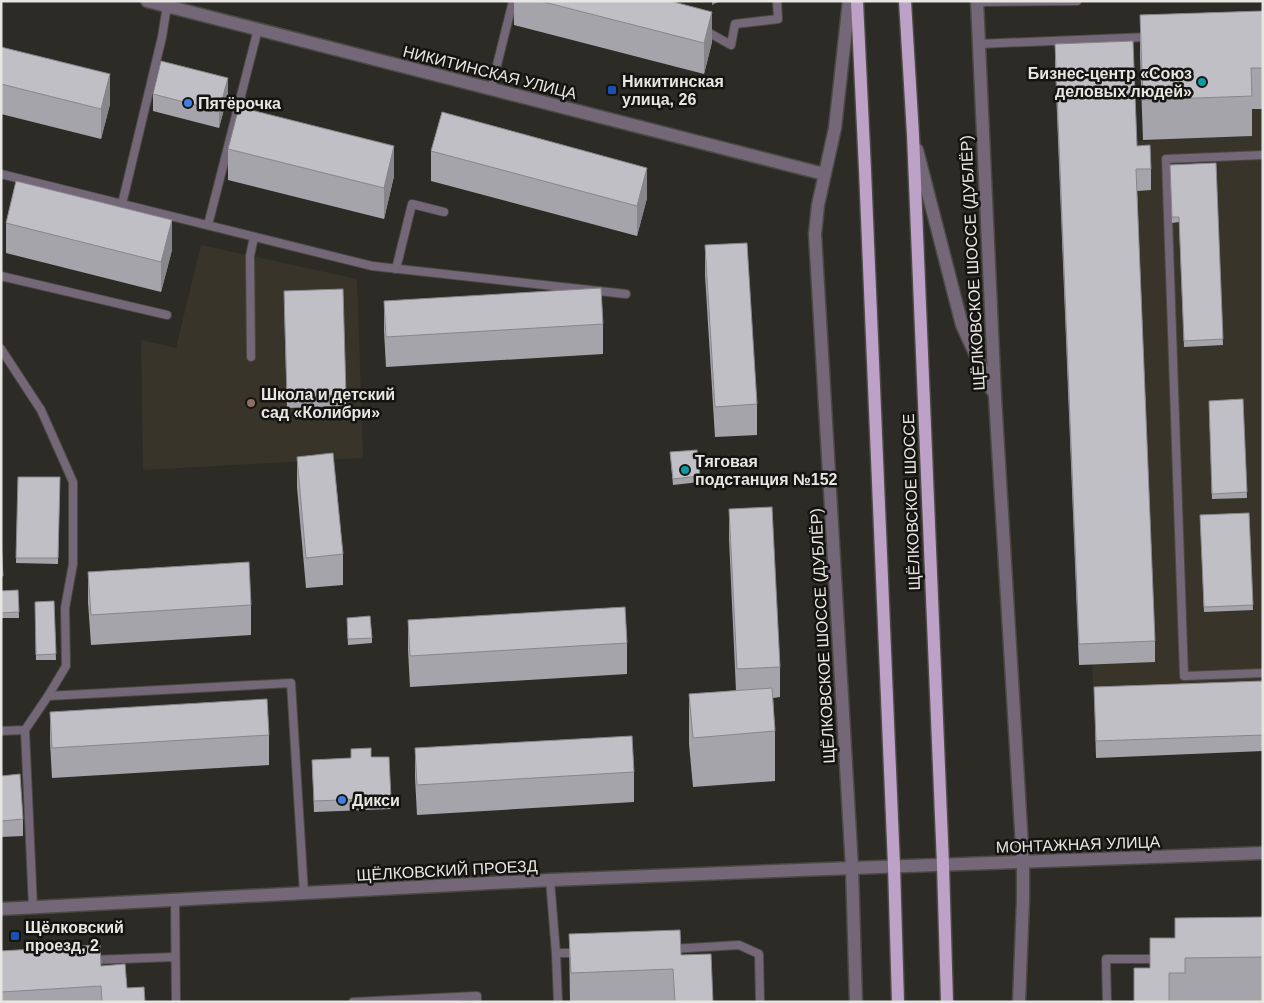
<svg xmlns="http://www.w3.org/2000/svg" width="1264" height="1003" font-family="Helvetica,sans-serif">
  <rect width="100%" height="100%" fill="#2d2b26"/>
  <g fill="#39342a">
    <path d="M1251 109H1263V751L1096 758 1092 665H1079L1137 141 1251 136Z"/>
    <path d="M201 245 357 279 363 458 143 470 141 340 176 348Z"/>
  </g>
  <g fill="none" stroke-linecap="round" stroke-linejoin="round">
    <g stroke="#4b4944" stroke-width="10">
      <g id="service">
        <path d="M977 2 1077 1"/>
        <path d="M704 30 731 45 735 24 778 19 777 1"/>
        <path d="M978 44 1149 37"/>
        <path d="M491 89 513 1"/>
        <path d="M1263 155 1166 159 1184 676 1263 673"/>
        <path d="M1 174 122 204 162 37 167 6"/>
        <path d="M122 204 372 266 626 294"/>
        <path d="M208 225 258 29"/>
        <path d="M396 269 412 204 444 212"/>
        <path d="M1 276 167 315"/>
        <path d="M1 349 41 410 73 482V564L65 608 66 666 48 696"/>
        <path d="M251 357 250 256 254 237"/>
        <path d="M25 730 33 907"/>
        <path d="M1 731 25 730 48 696 291 683 304 893"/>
        <path d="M550 880 556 953H579"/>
        <path d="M175 900 176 1002"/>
        <path d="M671 949 739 945 759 954 760 1002"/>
        <path d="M556 953 558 1002"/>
        <path d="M92 960 175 957"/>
        <path d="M353 1002 477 996V1002"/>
        <path d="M1107 1002 1106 959H1158"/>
      </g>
    </g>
    <g stroke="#4b4944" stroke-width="15">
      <path id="minor" d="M147 1 824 174"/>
    </g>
    <g stroke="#4b4944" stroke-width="15">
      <g id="tertiary">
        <path d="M849 1 835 128 818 205 815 234 852 868 856 1002"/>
        <path d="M977 1 995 397 1023 863V900L1019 1002"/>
        <path d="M917 150 962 325 992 390"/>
        <path d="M1 909 550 880 852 868 1263 853"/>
      </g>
    </g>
    <g stroke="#4b4944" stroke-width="15">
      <g id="primary">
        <path d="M857 1 865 170 894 866 898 1002"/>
        <path d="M905 1 913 135 943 865 947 1002"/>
      </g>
    </g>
    <use href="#service" stroke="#746778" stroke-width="8"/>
    <use href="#minor" stroke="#746778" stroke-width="12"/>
    <use href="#tertiary" stroke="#746778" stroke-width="12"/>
    <use href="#primary" stroke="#bda1c6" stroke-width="12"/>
  </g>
  <g fill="#a5a4aa">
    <path d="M514 1H670L712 42 704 74 514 25Z"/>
    <path d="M1263 11V109H1252V136L1143 140 1140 56V15Z"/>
    <path d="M1055 44 1137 146 1151 169V190L1137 191 1155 641V662L1079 665 1055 65Z"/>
    <path d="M1 47 110 104 101 139 1 114Z"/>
    <path d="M153 94H228L219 128 153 111Z"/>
    <path d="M228 149 394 176 384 219 228 180Z"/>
    <path d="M431 151 647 198 637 236 431 181Z"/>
    <path d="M1216 163 1223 345 1184 347 1179 222 1172 223 1170 165Z"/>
    <path d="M6 223 172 250 161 292 6 253Z"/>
    <path d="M705 245 757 404V435L715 437 705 275Z"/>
    <path d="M384 301 603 324V354L386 367 384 331Z"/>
    <path d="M284 302 346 395V406L287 408Z"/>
    <path d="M1243 399 1247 498 1212 499 1209 401Z"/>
    <path d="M670 452 700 476V482L673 485Z"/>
    <path d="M297 457 343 554V585L306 588 297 487Z"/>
    <path d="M18 477H60L58 564 16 563Z"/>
    <path d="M729 509 780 667V697L773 698 775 731V781L693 787 689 744V694L736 691 729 539Z"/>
    <path d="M1249 513 1253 610 1204 612 1200 515Z"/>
    <path d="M88 572 251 605V635L91 645 88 602Z"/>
    <path d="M18 590 19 618H1V591Z"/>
    <path d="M54 601 56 660H36L35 602Z"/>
    <path d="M408 620 627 643V674L410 687 408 650Z"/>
    <path d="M347 623 372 638V643L348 645Z"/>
    <path d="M1263 681V751L1096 758 1094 687Z"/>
    <path d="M50 712 269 735V765L52 778 50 742Z"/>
    <path d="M415 748 634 772V802L417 815 415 778Z"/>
    <path d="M351 749 371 757 391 798V809L314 812 312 760 351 758Z"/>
    <path d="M1 776 23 819V836L1 837Z"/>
    <path d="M1263 917V1002H1134L1175 938Z"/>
    <path d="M569 934 681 955 713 1002H570Z"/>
    <path d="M1 951 101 966 145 1002H1Z"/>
  </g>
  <g fill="#86868b">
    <path d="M712 1H720L712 5Z"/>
    <path d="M712 12V42L704 74V43Z"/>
    <path d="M110 74V104L101 139V109Z"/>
    <path d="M228 78V94L219 128V111Z"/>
    <path d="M394 146V176L384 219V188Z"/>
    <path d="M647 168V198L637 236V206Z"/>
    <path d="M172 220V250L161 292V262Z"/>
  </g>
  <g fill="#c0bfc6" stroke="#86868b">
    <path d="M540 1H670L712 12 704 43Z"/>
    <path d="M1263 11V68H1251L1252 96 1143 100 1140 15Z"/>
    <path d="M1133 41 1137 146 1150 145 1151 169H1136L1155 641 1079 644 1055 44Z"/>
    <path d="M1 47 110 74 101 109 1 84Z"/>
    <path d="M161 61 228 78 219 111 153 94Z"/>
    <path d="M239 107 394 146 384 188 228 149Z"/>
    <path d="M442 112 647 168 637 206 431 151Z"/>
    <path d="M1216 163 1223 339 1184 341 1179 217H1172L1170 165Z"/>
    <path d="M16 181 172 220 161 262 6 223Z"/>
    <path d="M747 243 757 404 715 407 705 245Z"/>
    <path d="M601 288 603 324 386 337 384 301Z"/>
    <path d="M343 289 346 395 287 397 284 291Z"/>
    <path d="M1243 399 1247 492 1212 494 1209 401Z"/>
    <path d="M697 450 700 476 673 479 670 452Z"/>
    <path d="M333 453 343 554 306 558 297 457Z"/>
    <path d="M18 477H60L58 558H16Z"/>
    <path d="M772 507 780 667 737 669 729 509Z"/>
    <path d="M1249 513 1253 605 1204 607 1200 515Z"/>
    <path d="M1 540 3 576H1Z"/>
    <path d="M249 562 251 605 91 615 88 572Z"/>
    <path d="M18 590 19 612 1 613V591Z"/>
    <path d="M54 601 56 654 36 655 35 602Z"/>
    <path d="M625 607 627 643 410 656 408 620Z"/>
    <path d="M370 616 372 638 348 639 347 618Z"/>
    <path d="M1263 681V735L1096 741 1094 687Z"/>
    <path d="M772 688 775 731 693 738 689 694Z"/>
    <path d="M267 699 269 735 52 748 50 712Z"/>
    <path d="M632 736 634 772 417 785 415 748Z"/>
    <path d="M371 748V757H389L391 798 314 801 312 760 351 758V749Z"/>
    <path d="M20 774 23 819 1 821V776Z"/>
    <path d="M1263 917V957L1185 958V973H1169V1002H1134V968H1150V938H1175V918Z"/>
    <path d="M680 930 681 955 711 954 713 1002H675L673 969 571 973 569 934Z"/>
    <path d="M100 945 101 966 125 964 127 988 144 987 145 1002H102L101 986 1 992V951Z"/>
  </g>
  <g fill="#0f9aa8" stroke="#151411" stroke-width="2">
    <circle cx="1202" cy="82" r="5"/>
    <circle cx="685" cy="470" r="5"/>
  </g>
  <g fill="#1a4fb4" stroke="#151411" stroke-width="2">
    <rect x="607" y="85" width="10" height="10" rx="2.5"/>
    <rect x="10" y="931" width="10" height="10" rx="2.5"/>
  </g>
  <g fill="#3f7fe0" stroke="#151411" stroke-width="2">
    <circle cx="188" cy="103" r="5"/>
    <circle cx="342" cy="800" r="5"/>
  </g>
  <circle fill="#8d6e63" stroke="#151411" stroke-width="2" cx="251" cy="403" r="5"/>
  <g text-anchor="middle" stroke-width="5" stroke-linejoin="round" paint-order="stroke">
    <g font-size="16" fill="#e7e6e3" stroke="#151411">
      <text transform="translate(490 72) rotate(14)" y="6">НИКИТИНСКАЯ УЛИЦА</text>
      <text transform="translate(972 263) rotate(-93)" y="6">ЩЁЛКОВСКОЕ ШОССЕ (ДУБЛЁР)</text>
      <text transform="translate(911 502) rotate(-92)" y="6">ЩЁЛКОВСКОЕ ШОССЕ</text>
      <text transform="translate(822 636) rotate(-93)" y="6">ЩЁЛКОВСКОЕ ШОССЕ (ДУБЛЁР)</text>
      <text transform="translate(1078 844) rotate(-2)" y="6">МОНТАЖНАЯ УЛИЦА</text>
      <text transform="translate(447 870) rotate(-3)" y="6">ЩЁЛКОВСКИЙ ПРОЕЗД</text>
    </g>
    <g font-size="16" font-weight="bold" fill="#e7e6e3" stroke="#151411" text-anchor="start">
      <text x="1192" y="79" text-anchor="end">Бизнес-центр «Союз<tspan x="1192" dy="18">деловых людей»</tspan></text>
      <text x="622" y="87">Никитинская<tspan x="622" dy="18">улица, 26</tspan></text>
      <text x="198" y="109">Пятёрочка</text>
      <text x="261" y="400">Школа и детский<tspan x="261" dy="18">сад «Колибри»</tspan></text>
      <text x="695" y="467">Тяговая<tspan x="695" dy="18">подстанция №152</tspan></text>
      <text x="352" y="806">Дикси</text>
      <text x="25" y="933">Щёлковский<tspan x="25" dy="18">проезд, 2</tspan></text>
    </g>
  </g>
  <rect width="1264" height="1003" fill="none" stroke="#e7e6e3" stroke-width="5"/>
</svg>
